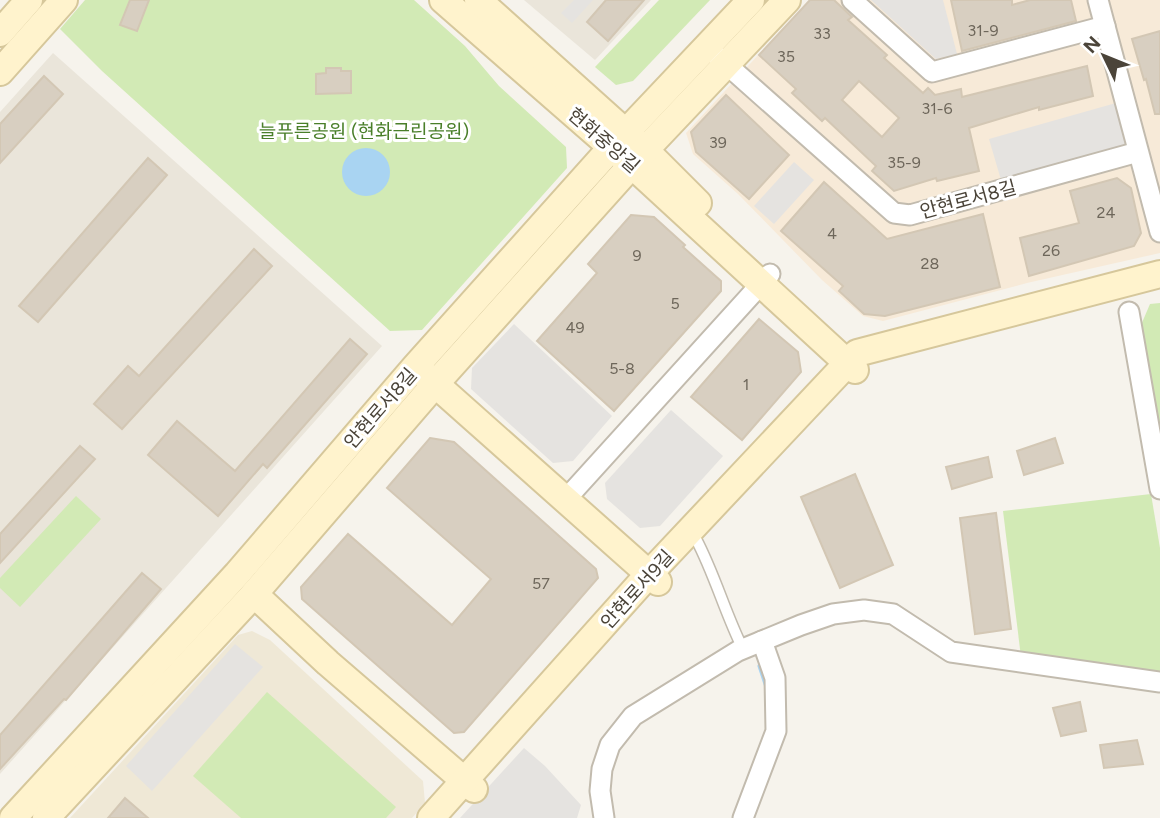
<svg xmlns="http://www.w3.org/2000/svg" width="1160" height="818" font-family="Figtree,'Noto Sans KR',sans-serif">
  <rect width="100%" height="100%" fill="#f6f3ec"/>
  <g fill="#eae5da">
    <path d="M524 0H651L595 60Z"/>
    <path d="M53 53 382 346 0 774V112Z"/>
  </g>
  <path fill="#f7ead8" d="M809 0H1160V253L1027 283 883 321 863 316 822 280 738 194 693 154 686 133Z"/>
  <path fill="#efe8d6" d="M252 631 270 640 423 781 425 803 412 818H70L238 635Z"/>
  <g fill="#d2eab5">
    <path d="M85 0H414L465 46 499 86 566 147 567 168 422 330 390 331 102 71 60 29Z"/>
    <path d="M659 0H710L633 81 616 85 595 67Z"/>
    <path d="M1160 303V427L1141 325 1150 304Z"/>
    <path d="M1151 494 1160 548V675L1021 657 1003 511Z"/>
    <path d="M76 496 101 519 20 607 0 588V578Z"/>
    <path d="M267 692 396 807 386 818H241L193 776Z"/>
  </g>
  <g fill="#e5e3e0">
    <path d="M574 0H593L572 23 561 13Z"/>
    <path d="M871 0H943L957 54 936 59Z"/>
    <path d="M1116 103 1127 145 1001 180 989 139Z"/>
    <path d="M794 162 814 180 774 224 754 206Z"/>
    <path d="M514 324 612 416 573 461 553 463 471 389 472 368Z"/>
    <path d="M671 410 723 456 660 526 640 528 607 499 605 483Z"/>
    <path d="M235 644 263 667 152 791 126 766Z"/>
    <path d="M524 748 545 766 581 805 577 818H460Z"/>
  </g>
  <circle fill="#a9d4f2" cx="366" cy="172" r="24"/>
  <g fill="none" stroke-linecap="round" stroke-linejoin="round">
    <path stroke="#a9d4f2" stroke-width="5" d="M760 666 767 687"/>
  </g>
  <g fill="#d8cfc1" stroke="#d3c7b4" stroke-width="2" fill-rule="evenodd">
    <path d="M130 0H149L137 31 120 25Z"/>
    <path d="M606 0H644L608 41 587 22Z"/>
    <path d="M810 0H834L852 17 848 20 887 55 884 58 923 93 928 88 935 95 961 89 962 97 1087 66 1093 96 1039 110V107L969 128 979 171 937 181 936 178 894 191 872 171 876 166 825 118 822 121 792 93 796 89 759 55ZM859 81 899 118 882 137 842 100Z"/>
    <path d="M951 0H1012V5L1030 0H1071L1076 21 962 51Z"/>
    <path d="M1160 31V114H1155L1146 79 1144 80 1132 39Z"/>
    <path d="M326 68H341V71H351V93L316 94V74L326 73Z"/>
    <path d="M44 76 63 94 0 163V124Z"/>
    <path d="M726 95 789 155 749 199 696 152 691 132Z"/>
    <path d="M148 158 167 175 38 322 19 306Z"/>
    <path d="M1117 178 1131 188 1141 233 1134 246 1029 276 1020 238 1079 223 1070 191Z"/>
    <path d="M824 182 887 239 983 214 1000 287 885 316 864 314 839 291 843 286 781 231Z"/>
    <path d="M631 215 654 217 685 245 683 247 721 281V291L614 411 537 341 597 273 588 264Z"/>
    <path d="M254 249 272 266 122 429 94 404 128 366 139 376Z"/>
    <path d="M759 319 798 352 801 372 742 440 691 397Z"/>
    <path d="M350 339 367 354 267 468 263 464 218 516 148 455 177 421 235 471Z"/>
    <path d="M430 438 454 442 596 569 598 578 464 732 454 733 302 599 301 587 348 534 452 625 491 579 387 488Z"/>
    <path d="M1055 438 1063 463 1024 475 1017 451Z"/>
    <path d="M80 446 95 459 0 563V534Z"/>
    <path d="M988 457 992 477 952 489 946 467Z"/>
    <path d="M855 474 893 565 840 588 801 497Z"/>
    <path d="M996 513 1011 629 975 634 960 518Z"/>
    <path d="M142 573 161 589 66 700 64 699 0 769V735Z"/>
    <path d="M1080 702 1086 731 1061 736 1053 708Z"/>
    <path d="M1137 740 1143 764 1104 768 1100 745Z"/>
    <path d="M125 798 148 818H108Z"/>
  </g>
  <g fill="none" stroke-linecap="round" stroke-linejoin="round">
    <g stroke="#c2bbae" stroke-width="13">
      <path id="lane" d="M696 539C715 575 725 613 743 649"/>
    </g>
    <g stroke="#c2bbae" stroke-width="23">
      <g id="street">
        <path d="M852 0 932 72 1105 26"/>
        <path d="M1098 0 1160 232"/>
        <path d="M717 56 894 213 910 215 1138 152"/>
        <path d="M1129 312 1160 489"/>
        <path d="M566 499 770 274"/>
        <path d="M604 818 600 791 602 769 610 745 633 716 738 651 801 625 833 614 864 610 893 614 951 652 1160 682"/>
        <path d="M743 818 776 731 775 678 762 641"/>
      </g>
    </g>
    <g stroke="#d6c79b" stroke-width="30">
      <g id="secondary">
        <path d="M443 0 632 165 855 370"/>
        <path d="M478 0 645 150 698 203"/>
        <path d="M0 33 29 0"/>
        <path d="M0 72 64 0"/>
        <path d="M424 374 658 582"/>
        <path d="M254 594 328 663 474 789"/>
        <path d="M13 818 237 574 415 367 612 147 751 0"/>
        <path d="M46 818 254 594 436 383 645 150 787 0"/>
        <path d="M431 818 649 574 857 353 1160 274"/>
      </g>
    </g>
    <use href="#lane" stroke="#fff" stroke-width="10"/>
    <use href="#street" stroke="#fff" stroke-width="19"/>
    <use href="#secondary" stroke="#fff3cd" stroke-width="26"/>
  </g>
  <g text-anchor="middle" stroke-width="6" stroke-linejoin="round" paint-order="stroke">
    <g font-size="16" fill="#6e675b">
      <text x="983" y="36">31-9</text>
      <text x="822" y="39">33</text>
      <text x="786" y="62">35</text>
      <text x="937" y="114">31-6</text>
      <text x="718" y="148">39</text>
      <text x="904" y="168">35-9</text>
      <text x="1106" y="218">24</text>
      <text x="832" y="239">4</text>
      <text x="1051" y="256">26</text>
      <text x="637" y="261">9</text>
      <text x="930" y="269">28</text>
      <text x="675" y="309">5</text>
      <text x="575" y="333">49</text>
      <text x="622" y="374">5-8</text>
      <text x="746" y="390">1</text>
      <text x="541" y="589">57</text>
    </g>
    <g font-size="19" fill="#4a7f2a" stroke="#fff">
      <text x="364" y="138">늘푸른공원 (현화근린공원)</text>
    </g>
    <g font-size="19" fill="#4b4439" stroke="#fff">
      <text transform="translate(604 140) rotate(41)" y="7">현화중앙길</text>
      <text transform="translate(968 199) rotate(-15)" y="7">안현로서8길</text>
      <text transform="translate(380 408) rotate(-49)" y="7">안현로서8길</text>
      <text transform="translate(637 589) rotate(-48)" y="7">안현로서9길</text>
    </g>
  </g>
  <g transform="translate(1104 56) rotate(313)" stroke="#ffffff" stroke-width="5" paint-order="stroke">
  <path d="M0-5L12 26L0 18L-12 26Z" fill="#4b4439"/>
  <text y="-10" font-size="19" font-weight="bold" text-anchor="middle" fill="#4b4439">N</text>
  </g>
</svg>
